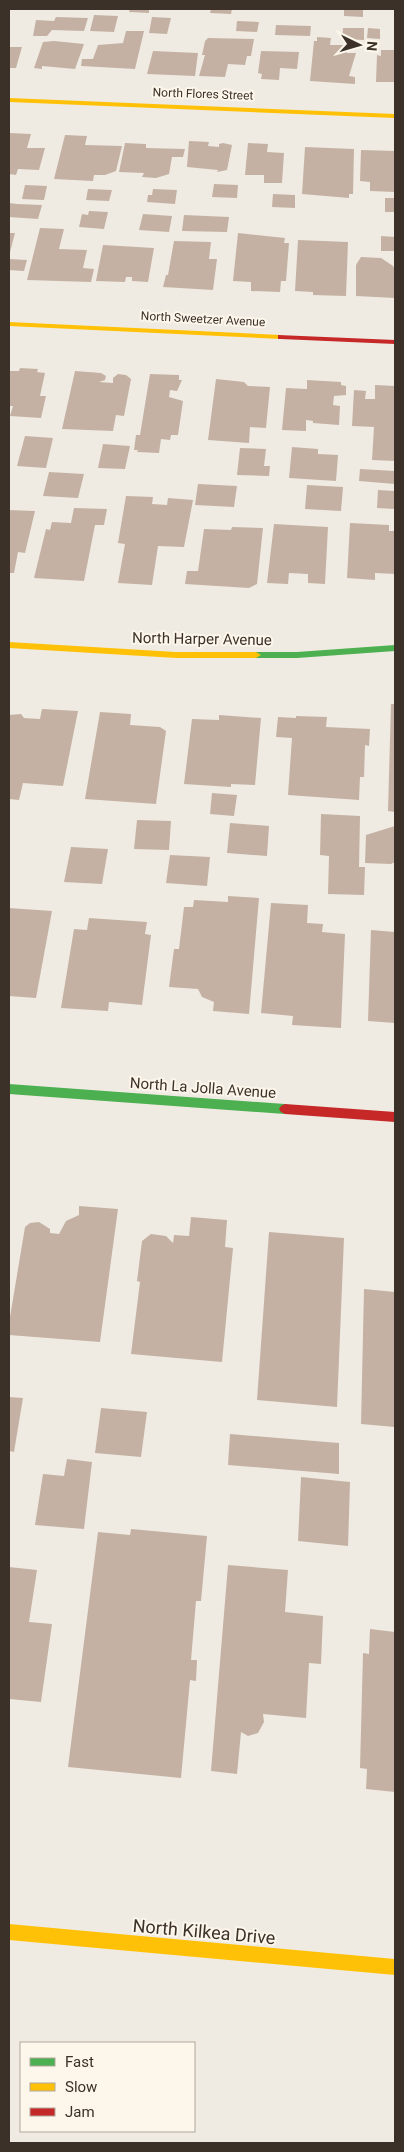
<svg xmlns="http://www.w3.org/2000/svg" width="404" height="2152" font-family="Roboto,sans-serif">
  <rect width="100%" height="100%" fill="#efebe3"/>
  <g fill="#c5b1a3">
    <path d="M130 9H149V13L129 12Z"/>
    <path d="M211 9H232L231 14 210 13Z"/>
    <path d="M344 9H363V17L344 16Z"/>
    <path d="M94 15 118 16 114 32 90 31Z"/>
    <path d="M56 17 88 18 84 31 52 30 47 36H33L36 20 54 21Z"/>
    <path d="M152 17 171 18 167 34 149 33Z"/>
    <path d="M237 21 259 22 257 32 236 31Z"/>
    <path d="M276 25 311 26 310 36 275 35Z"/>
    <path d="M343 28H364V40L342 39Z"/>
    <path d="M368 28 380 29V39L367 38Z"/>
    <path d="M126 31H144L135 69 81 66 82 59H93L98 45 123 43Z"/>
    <path d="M317 37 331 38 330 45H345L347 53H356L349 76 355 77V84L310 81 314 41H317Z"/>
    <path d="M208 38 254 39 251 56H247L245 65 228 64 225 77 199 76 205 55H202L205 41Z"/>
    <path d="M54 41 84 44 75 69 42 66V69L34 68 43 42Z"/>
    <path d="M9 47H22L16 68H9Z"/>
    <path d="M381 50H395V82H376L377 55 381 56Z"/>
    <path d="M153 51 198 53 195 76 147 74Z"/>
    <path d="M261 51 299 52 297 69 280 68 279 80 261 79 262 74 258 73Z"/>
    <path d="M9 133 31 134 27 148H45L39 170 18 169 16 175 9 174Z"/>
    <path d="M65 135 87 136 85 145 122 146 116 171 105 175H94L93 181 54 179Z"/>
    <path d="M189 141 209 142 208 146 219 147V144L223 143 232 145 227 170 217 172 218 170 187 167Z"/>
    <path d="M125 143 146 144V148L185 149 183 157H172L169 174 156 178 142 177 144 173 119 172Z"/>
    <path d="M248 143 268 144 267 152 284 153 282 183H264V175H245Z"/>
    <path d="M305 147 354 149 353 194H349V198L302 194Z"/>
    <path d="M361 150 395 151V192L370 191V182L360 181Z"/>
    <path d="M214 184 238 185 237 198 212 197Z"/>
    <path d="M25 185 47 186 44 200 22 199Z"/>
    <path d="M88 189 112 190 109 201 86 200Z"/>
    <path d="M153 189 177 190 175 204 147 202 148 195H152Z"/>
    <path d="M273 194 295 195V208L272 207Z"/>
    <rect x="385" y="198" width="10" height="14"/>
    <path d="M9 203 17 204 42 205 38 219 9 217Z"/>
    <path d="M89 211 108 212 104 229 79 227 82 214 88 215Z"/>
    <path d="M143 214 172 216 169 232 139 230Z"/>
    <path d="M184 215 229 217 227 232 182 231Z"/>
    <path d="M40 228 64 229 59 249 87 250 83 268 94 269 91 282 27 280Z"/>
    <path d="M9 233H15L9 256Z"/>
    <path d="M238 233 285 238 284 243H289L286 281H281L280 292 251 291V282L233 281Z"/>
    <path d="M381 236 395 237V251H381Z"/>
    <path d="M298 240 348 242 346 296 313 295V292L295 291Z"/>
    <path d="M174 241 211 242 209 259H217L213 290 163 287 166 275H168Z"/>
    <path d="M103 245 154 248 148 282 132 281V277H126L125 282 96 281Z"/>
    <path d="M361 257 381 258 393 266 395 269V298L356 296V265Z"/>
    <path d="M9 259 27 260 24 271 9 270Z"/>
    <path d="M20 368 38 369 37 372 45 373 40 396H46L41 418 10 416 13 406H9V371H19Z"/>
    <path d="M75 371 101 373 106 376 105 380 99 382 113 383V378L118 374 126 375 131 379 124 416 116 415 113 431 62 429Z"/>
    <path d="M150 374 179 375V380H182L177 391 170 390 169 397 183 401 178 435H171L170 440 161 439 159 453 137 452 138 450H134L136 435H140Z"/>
    <path d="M216 379 244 382 248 386 270 387 266 428 250 427 249 443 208 440Z"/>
    <path d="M307 380 341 382V385L346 386V395L334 396 333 405 340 406 339 425 313 423V421L306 420V431L282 430 286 388 307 389Z"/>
    <path d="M375 385 395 386V461L372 460 374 427 352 426 354 390 366 391 365 399H375Z"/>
    <path d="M25 436 53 438 46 468 17 466Z"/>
    <path d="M103 444 130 446 125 469 98 468Z"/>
    <path d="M292 447 318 449V454L338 455 336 481 289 478Z"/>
    <path d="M240 448 266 449 264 466H270L269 476 237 475Z"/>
    <path d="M360 469 395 471V484L359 481Z"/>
    <path d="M49 472 84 474 78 498 43 496Z"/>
    <path d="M198 484 237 486 234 507 195 505Z"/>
    <path d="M307 485 343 487 341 511 305 509Z"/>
    <path d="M378 490 395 491V509L377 508Z"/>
    <path d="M126 496 153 497 152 504 167 505 168 498 193 500 184 547 158 546 152 585 118 583 125 544 118 543Z"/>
    <path d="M74 508 107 509 104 525H95L84 581 34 578 46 529 50 530 52 522 71 523Z"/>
    <path d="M9 510 35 511 25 553 18 552 14 573H9Z"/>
    <path d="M350 523 389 525V531H395V574L375 573V580L347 578Z"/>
    <path d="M274 524 328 527 325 584 308 583V574L289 573 288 584 267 583Z"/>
    <path d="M232 527 263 528 257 584 249 588 185 584 187 571H198L204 529 231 530Z"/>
    <path d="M391 704H395V812L388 811Z"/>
    <path d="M42 709 78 711 63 786 23 783 19 800 9 799V715L21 714 24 718 40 719Z"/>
    <path d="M100 712 131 714 130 725 160 727 166 731 156 804 85 799Z"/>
    <path d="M219 715 261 718 255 785 231 784V787L184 784 192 719 219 720Z"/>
    <path d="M296 716 327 717 326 727 370 729 369 746 365 745 364 777H360L359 800 288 795 292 738 276 737 278 717 296 718Z"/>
    <path d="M212 793 237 795 234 816 210 814Z"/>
    <path d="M321 814 360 816 359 867H365L364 895 328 894 329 856 320 855Z"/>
    <path d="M137 820 171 821 169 850 134 849Z"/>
    <path d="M230 823 269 826 267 856 227 853Z"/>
    <path d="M395 826V862L391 864 365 863 366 835Z"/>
    <path d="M71 847 108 849 102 884 64 882Z"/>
    <path d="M170 855 210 857 207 886 166 883Z"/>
    <path d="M228 896 259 898 249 1014 213 1011 214 1002 202 997 198 989 169 987 174 949H179L184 907H193L194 900 228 902Z"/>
    <path d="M271 903 308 905 307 923 323 924 322 932 345 934 341 1028 292 1025 293 1016 261 1013Z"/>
    <path d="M9 908 52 911 36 998 9 996Z"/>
    <path d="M89 918 147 922 145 934 151 935 142 1005 109 1002 108 1011 61 1008 74 929 87 930Z"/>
    <path d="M371 930 395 932V1023L368 1021Z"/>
    <path d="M79 1206 118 1209 100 1342 9 1335V1323L25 1227 30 1223 39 1222 50 1229V1233L59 1234 66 1221 79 1215Z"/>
    <path d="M191 1217 227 1220 225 1247 233 1248 222 1362 131 1354 140 1282 137 1281 142 1241 151 1234 166 1236 173 1243 174 1235 189 1236Z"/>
    <path d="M269 1232 344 1238 337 1407 257 1400Z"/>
    <path d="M364 1289 395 1292V1427L361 1424Z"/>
    <path d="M9 1397 23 1398 14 1452 9 1451Z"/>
    <path d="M101 1408 147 1412 141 1457 95 1453Z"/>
    <path d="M230 1434 339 1443V1474L228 1465Z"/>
    <path d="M67 1459 92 1462 84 1529 35 1525 43 1474 64 1476Z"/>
    <path d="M301 1477 350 1482 348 1546 298 1541Z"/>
    <path d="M131 1529 207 1536 201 1601H196L191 1660H197L196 1681 190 1680 181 1778 68 1767 98 1532 130 1535Z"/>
    <path d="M228 1565 288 1570 285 1612 323 1616 321 1664 309 1663 306 1718 263 1714 264 1722 258 1733 248 1736 241 1732 237 1774 211 1771Z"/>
    <path d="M9 1567 37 1570 29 1622 52 1624 41 1702 9 1699Z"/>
    <path d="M370 1629 395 1632V1792L366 1789 367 1769 360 1768 363 1653 369 1654Z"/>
  </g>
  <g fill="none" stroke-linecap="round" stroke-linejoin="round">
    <g fill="#4caf50" fill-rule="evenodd">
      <path d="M395 645V651L297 658H256L251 655 256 652H297Z"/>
      <path d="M9 1084 285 1104 289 1106 291 1109 289 1112 285 1114 9 1094Z"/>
    </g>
    <g fill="#ffc107" fill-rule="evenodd">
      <path d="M9 98 395 114V118L9 102Z"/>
      <path d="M9 322 281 335 285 337 281 339 9 326Z"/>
      <path d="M9 642 176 652H256L261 655 256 658H176L9 648Z"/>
      <path d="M9 1924 395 1959V1975L9 1940Z"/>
    </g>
    <g fill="#c62828" fill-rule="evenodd">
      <path d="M278 335 395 340V344L281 339H278Z"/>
      <path d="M285 1104 395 1112V1122L285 1114 281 1112 279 1109 281 1106Z"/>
    </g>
  </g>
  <g text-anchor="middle" stroke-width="4" stroke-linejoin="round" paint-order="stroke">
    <g font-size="12" fill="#3b3129" stroke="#fcf6eb">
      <text transform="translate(203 94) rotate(2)" y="4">North Flores Street</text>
      <text transform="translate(203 319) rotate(3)" y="4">North Sweetzer Avenue</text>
    </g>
    <g font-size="15" fill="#3b3129" stroke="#fcf6eb">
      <text transform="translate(202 639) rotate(1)" y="5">North Harper Avenue</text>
      <text transform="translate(203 1088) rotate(4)" y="5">North La Jolla Avenue</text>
    </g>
    <g font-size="18" fill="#3b3129" stroke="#fcf6eb">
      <text transform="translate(204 1932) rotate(5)" y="6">North Kilkea Drive</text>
    </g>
  </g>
  <rect width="404" height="2152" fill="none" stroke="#3b3129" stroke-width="20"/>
  <rect x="20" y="2042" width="175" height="90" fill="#fcf6eb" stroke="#afa79d"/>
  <rect x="30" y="2058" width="25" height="8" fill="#4caf50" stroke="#afa79d"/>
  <text x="65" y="2067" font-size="15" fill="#3b3129">Fast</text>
  <rect x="30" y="2083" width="25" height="8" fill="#ffc107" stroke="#afa79d"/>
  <text x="65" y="2092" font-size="15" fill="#3b3129">Slow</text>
  <rect x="30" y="2108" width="25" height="8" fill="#c62828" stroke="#afa79d"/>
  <text x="65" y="2117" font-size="15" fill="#3b3129">Jam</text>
  <g transform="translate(359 45) rotate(95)" stroke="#fcf6eb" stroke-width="4" paint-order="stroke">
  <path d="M0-4L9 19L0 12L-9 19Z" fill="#3b3129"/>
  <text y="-8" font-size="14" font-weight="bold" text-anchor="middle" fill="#3b3129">N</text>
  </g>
</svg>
